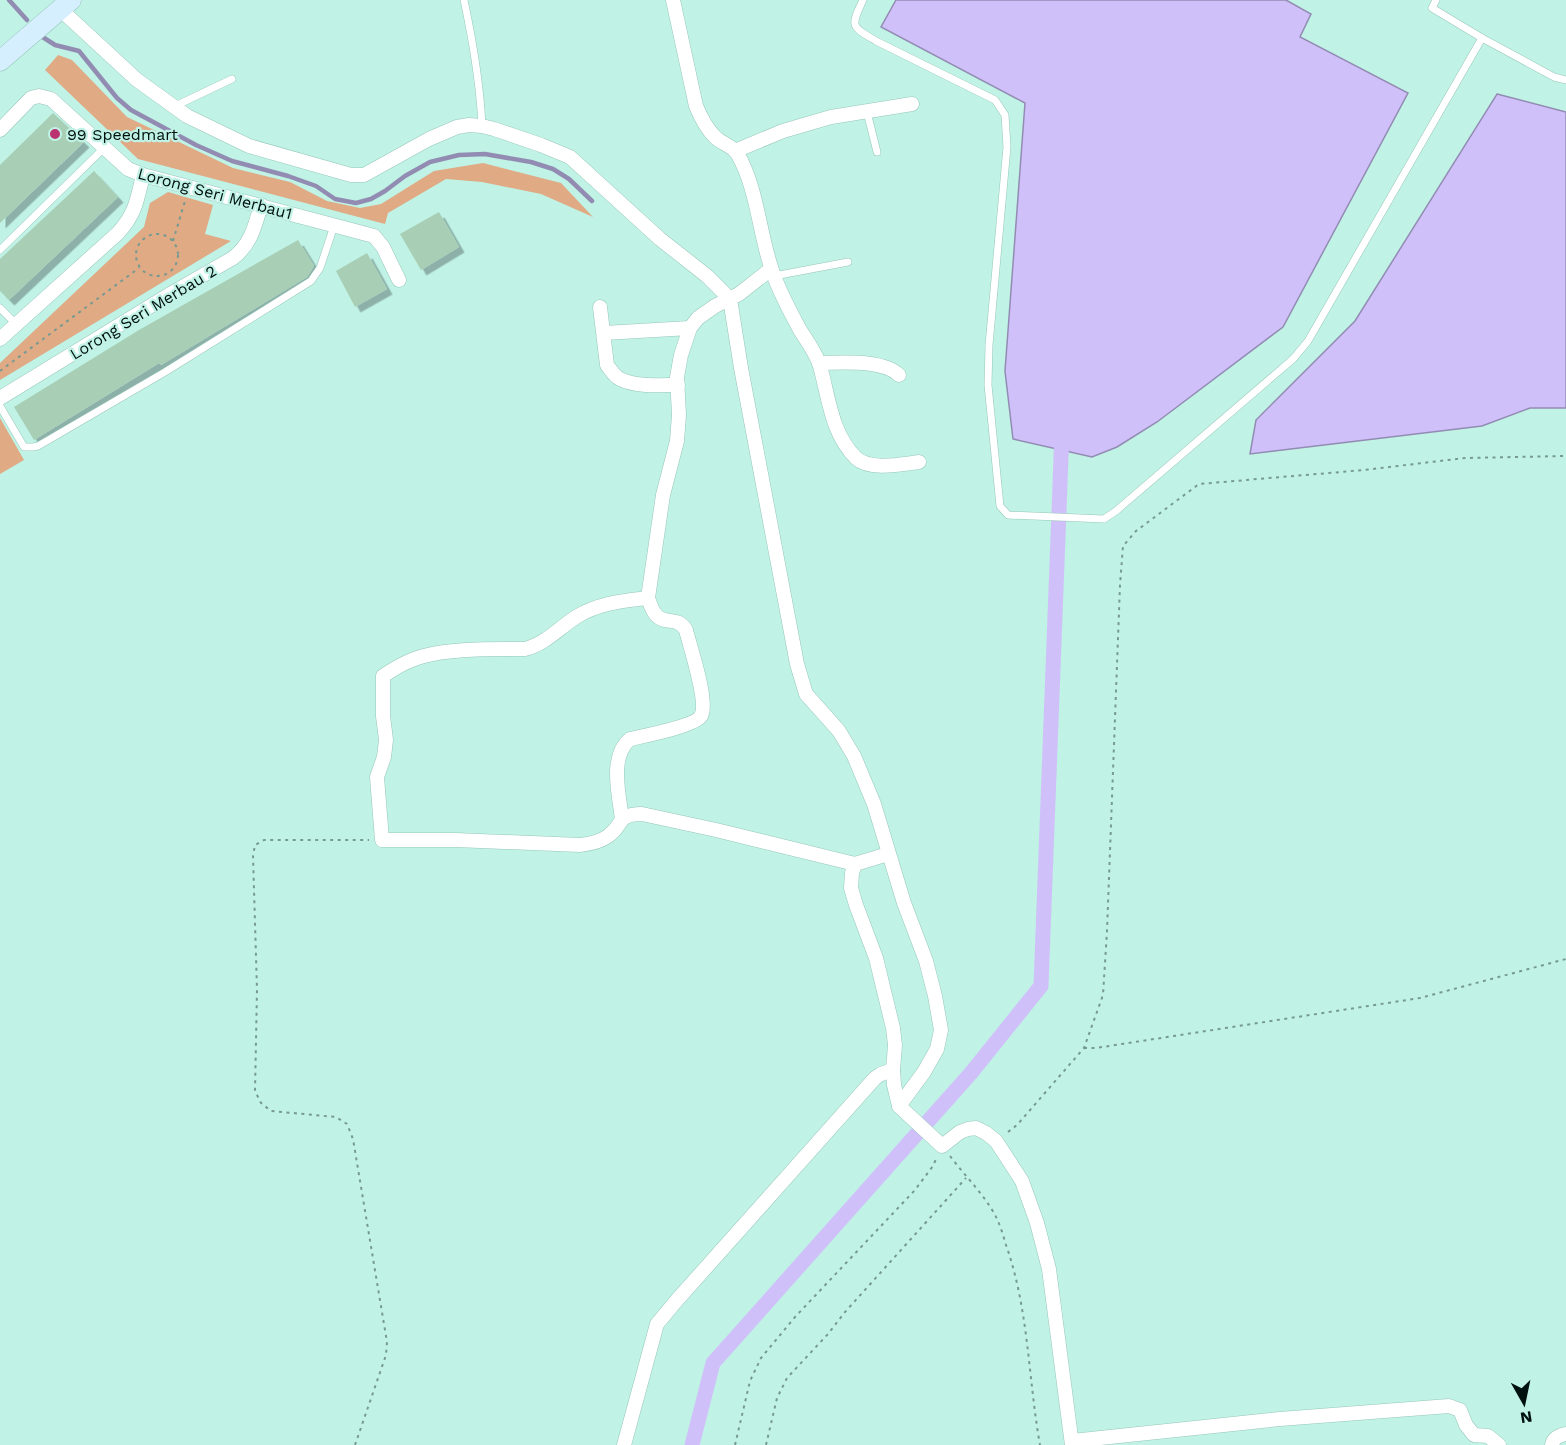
<svg xmlns="http://www.w3.org/2000/svg" width="1566" height="1445" font-family="'Work Sans',sans-serif">
  <defs>
    <filter id="shadow"><feDropShadow dx="5.5" dy="5.5" stdDeviation="0" flood-color="#0004"/></filter>
  </defs>
  <rect width="100%" height="100%" fill="#c0f2e5"/>
  <g fill="#dfaa84">
    <path d="M58 55 72 60 127 117 233 168 290 182 327 201 360 208 381 204 434 171 483 163 561 183 593 217 541 194 482 182 446 179 388 213 385 224 138 159 45 70Z"/>
    <path d="M168 192 213 205 205 234 231 241 0 380V363L144 227 150 203Z"/>
    <path d="M0 418 24 460 0 474Z"/>
  </g>
  <g fill="#d0c0fa" stroke="#928cb3" stroke-width="1.5">
    <path d="M896 0H1286L1311 14 1300 37 1408 93 1283 327 1157 422 1117 447 1092 457 1013 439 1005 371 1025 103 881 27Z"/>
    <path d="M1497 94 1566 112V408H1530L1482 426 1250 454 1256 420 1355 321Z"/>
  </g>
  <g fill="none" stroke-linecap="round" stroke-linejoin="round">
    <g stroke="#928cb3" stroke-width="4.5">
      <path d="M9 0 27 20"/>
      <path d="M41 36 55 45 79 51 117 98 131 110 196 145 232 161 288 176 316 186 335 199 356 203 371 199 385 191 405 176 430 162 459 155 485 154 531 162 553 169 569 179 592 201"/>
    </g>
    <path stroke="#d0c0fa" stroke-width="15" d="M692 1445 713 1363 971 1073 1041 986 1062 431"/>
  </g>
  <g fill="#a8cfb6" filter="url(#shadow)">
    <path d="M53 113 84 142 0 223V165Z"/>
    <path d="M94 171 118 197 9 300 0 291V259Z"/>
    <path d="M439 212 459 247 421 270 400 234Z"/>
    <path d="M298 240 314 266 307 277 161 365 159 363 34 440 14 407 139 330Z"/>
    <path d="M367 253 387 289 355 307 336 271Z"/>
  </g>
  <g fill="none" stroke-linecap="round" stroke-linejoin="round">
    <g stroke="#97c7ba" stroke-width="8">
      <g id="lane">
        <path d="M464 0C473 42 480 83 482 126"/>
        <path d="M863 0C850 27 851 26 876 41L995 100 1005 115 1007 147 989 345 988 385 1000 506 1008 515 1104 519 1116 511 1293 359 1308 341 1482 38 1432 8 1436 0"/>
        <path d="M1482 38 1554 77 1566 80"/>
        <path d="M173 107 232 79"/>
        <path d="M867 112 877 152"/>
        <path d="M0 250 105 147"/>
        <path d="M774 276 848 262"/>
        <path d="M0 308 16 324"/>
        <path d="M0 406 24 447H33L38 446 165 372 311 281 320 268 334 226"/>
      </g>
    </g>
    <g stroke="#97c7ba" stroke-width="15">
      <g id="street">
        <path d="M673 0 696 106C701 118 706 128 715 137 721 143 732 146 737 153 757 187 759 231 771 267 777 288 790 311 800 330 807 341 816 353 820 366 829 398 831 433 856 458 870 471 902 464 919 462"/>
        <path d="M60 9 137 80 187 116 249 146 351 175H364L429 139 457 127 469 125 482 126 494 129 541 145 570 157 660 239 707 276 730 299 741 368 797 664 806 694 839 731 854 756 874 804 904 903 926 961 935 996 941 1030 937 1049 924 1072 899 1106"/>
        <path d="M0 130 31 98 39 96 51 99 128 169 143 175 374 236 383 247 399 280"/>
        <path d="M735 151 783 131 831 117 912 104"/>
        <path d="M600 307 607 365C611 370 614 376 620 379 636 387 660 385 678 385"/>
        <path d="M604 333 690 328"/>
        <path d="M0 339 118 233C136 213 137 200 143 175"/>
        <path d="M819 363C841 363 883 359 899 375"/>
        <path d="M0 398 172 293 233 258C251 244 255 226 261 205"/>
        <path d="M648 598C623 601 598 603 576 617 559 628 545 644 525 649 493 649 440 648 412 660 401 664 392 670 383 676V716L386 740 384 757 377 777 382 840H456L580 845C590 844 600 842 608 836 624 825 616 814 642 814L716 830 855 864 888 854"/>
        <path d="M622 819C619 795 609 756 630 739 643 736 695 726 701 716 709 702 690 647 686 630 678 616 666 625 657 616 652 611 650 604 648 598L663 495 677 441 679 415 677 377 681 355 690 328 698 318 715 306 739 294 771 269"/>
        <path d="M855 864 852 873 851 888 856 905 876 958 893 1028 895 1045 893 1070 894 1085 899 1106 942 1146 960 1132 968 1129 976 1128 986 1133 996 1141 1022 1181 1037 1223 1049 1269 1072 1445"/>
        <path d="M1072 1441 1280 1419 1449 1406 1460 1410 1466 1425 1474 1435 1488 1436 1499 1445"/>
        <path d="M624 1445 657 1324 677 1300 875 1078 881 1074 893 1070"/>
        <path d="M1552 1445C1553 1438 1560 1435 1566 1434"/>
      </g>
    </g>
    <g stroke="#97c7ba" stroke-width="21">
      <path id="secondary" d="M0 61 71 0"/>
    </g>
    <g stroke="#769a91" stroke-width="2" stroke-dasharray="3 4.5" stroke-linecap="butt">
      <circle cx="157" cy="255" r="21"/>
      <path d="M173 241 185 201"/>
      <path d="M0 371 139 268"/>
      <path d="M1084 1048H1096L1420 998 1566 959"/>
      <path d="M1008 1132 1017 1125 1084 1048 1103 995 1107 931 1120 585 1123 546 1136 531 1199 484 1364 470 1465 458 1566 456"/>
      <path d="M950 1156C965 1176 983 1193 995 1215 1000 1224 1003 1235 1006 1245 1029 1310 1028 1378 1040 1445"/>
      <path d="M355 1445 386 1355 387 1342 353 1139 347 1124 336 1117 271 1111 261 1103 255 1091 257 990 253 856 255 845 264 840H369"/>
      <path d="M735 1445 750 1381 761 1358 795 1317 915 1190 933 1166 936 1159"/>
      <path d="M766 1445 777 1398 787 1378 828 1334 845 1312 966 1178"/>
    </g>
    <use href="#lane" stroke="#fff" stroke-width="7"/>
    <use href="#street" stroke="#fff" stroke-width="14"/>
    <use href="#secondary" stroke="#d5efff" stroke-width="20"/>
  </g>
  <circle fill="#ba3270" stroke="#c0f2e5" stroke-width="2" cx="55" cy="134" r="6"/>
  <g text-anchor="middle" stroke-width="4.5" stroke-linejoin="round" paint-order="stroke">
    <g font-size="16" fill="#01110d" stroke="#c0f2e5" text-anchor="start">
      <text x="67" y="140">99 Speedmart</text>
    </g>
    <g font-size="16" fill="#01110d" stroke="#c0f2e5">
      <text transform="translate(215 193) rotate(15)" y="6">Lorong Seri Merbau1</text>
      <text transform="translate(143 312) rotate(-31)" y="6">Lorong Seri Merbau 2</text>
    </g>
  </g>
  <g transform="translate(1524 1403) rotate(171)" stroke="#c0f2e5" stroke-width="4.5" paint-order="stroke">
  <path d="M0-4.5L10 22L0 15L-10 22Z" fill="#01110d"/>
  <text y="-9" font-size="16" font-weight="bold" text-anchor="middle" fill="#01110d">N</text>
  </g>
</svg>
